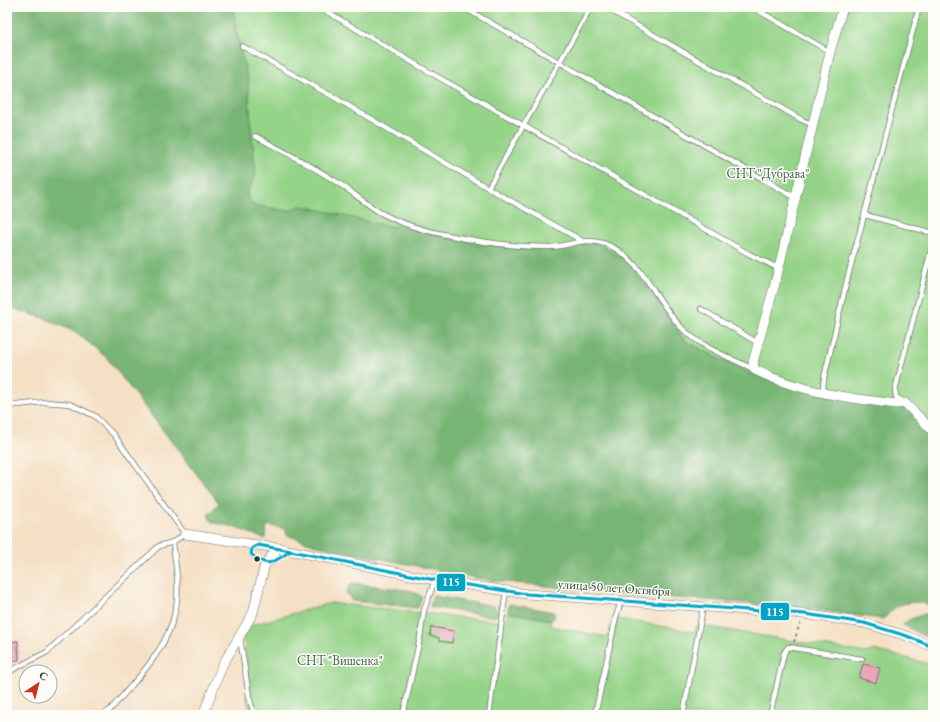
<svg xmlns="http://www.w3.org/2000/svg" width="940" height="722" font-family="'EB Garamond',serif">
  <rect width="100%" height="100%" fill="#fdfcf7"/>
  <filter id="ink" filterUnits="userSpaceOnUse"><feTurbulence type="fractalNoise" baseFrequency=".025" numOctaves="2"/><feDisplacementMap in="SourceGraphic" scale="8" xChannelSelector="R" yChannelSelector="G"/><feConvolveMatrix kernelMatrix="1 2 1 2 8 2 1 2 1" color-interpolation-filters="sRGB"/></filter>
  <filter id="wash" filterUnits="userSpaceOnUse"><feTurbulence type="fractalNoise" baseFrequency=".012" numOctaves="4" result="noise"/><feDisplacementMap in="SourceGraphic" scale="16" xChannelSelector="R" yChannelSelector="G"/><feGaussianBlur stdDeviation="0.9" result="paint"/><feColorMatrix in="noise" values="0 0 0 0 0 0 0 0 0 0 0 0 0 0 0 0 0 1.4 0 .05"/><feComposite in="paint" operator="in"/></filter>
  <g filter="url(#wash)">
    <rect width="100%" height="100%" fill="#f5e0c5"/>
    <g fill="#95d388" stroke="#5a885e">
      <path d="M234 7H933V434L821 394 754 375 719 359 684 340 625 260 598 244H579L551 250 521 249 450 239 413 227 386 226 300 206 289 211 252 205 248 199 247 192 256 175 251 130 248 80 235 27Z"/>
      <path d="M331 603 504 622 508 612 551 620 550 626 608 637 613 618 695 632 697 625 866 653 874 650 933 665V715H251L246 696 251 693 243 634 248 626Z"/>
    </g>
    <g fill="#78b574" stroke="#4c7954">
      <path d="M7 7H234L235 27 248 80 251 130 256 175 247 192 248 199 252 205 289 211 300 206 308 207 386 226 413 227 450 239 521 249 551 250 579 244H598L625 260 646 284 671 323 684 340 719 359 754 375 821 394 905 408 933 434V638L922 635 903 625C910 615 924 618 930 610V606C919 599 900 602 891 611 887 615 887 617 882 619L788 606 633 595 487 580 322 547 287 535 285 529 267 525 265 539 234 527 212 522 208 515 219 503 107 358 77 333 44 318 7 307Z"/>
      <path d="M352 583 413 591 422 597 418 608 352 601 346 592Z"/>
      <path d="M433 596 494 606 499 612 495 617 430 607Z"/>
      <path d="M509 604 554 612 555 617 551 620 508 612Z"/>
    </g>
    <g id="blocks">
      <g fill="#eba3b8">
        <path d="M431 627 454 631 452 643 439 641V638L430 636Z"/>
        <path d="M18 641 19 660 7 661V642Z"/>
        <path d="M863 664 880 668 876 683 859 678Z"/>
      </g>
    </g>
  </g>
  <g filter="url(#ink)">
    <use href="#blocks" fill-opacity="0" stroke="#6a7667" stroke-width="1"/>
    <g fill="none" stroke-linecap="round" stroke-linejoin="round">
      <g stroke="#6a7667" stroke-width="6">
        <g id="lane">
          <path d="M319 7 417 65 749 254 778 268"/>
          <path d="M463 7 796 198"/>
          <path d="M605 7 802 120 814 125"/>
          <path d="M752 7 830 52"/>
          <path d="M242 46 337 99 488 188"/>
          <path d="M255 136C281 150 307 163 332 179 349 189 364 203 381 213 401 224 425 231 447 235 480 242 515 247 549 247 572 247 582 235 608 245 644 260 657 305 684 330 703 348 731 358 755 370"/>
          <path d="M865 215 933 233"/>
          <path d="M581 240 488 188 591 7"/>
          <path d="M701 309 758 343"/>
          <path d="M825 393 823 388 824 378 847 280 919 7"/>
          <path d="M904 402 896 397 895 390 933 243"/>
          <path d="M7 406 45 402 70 404 95 416 114 435 185 534 173 542 159 546 47 652 12 670H7"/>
          <path d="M256 545 252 548 251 554C269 573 272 560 289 551"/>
          <path d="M240 638 249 696 254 715"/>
          <path d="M102 715 109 711C136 680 169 649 176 607 180 586 175 563 173 542"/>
          <path d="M403 715 420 638 424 610 435 580"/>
          <path d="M489 715 506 591"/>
          <path d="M595 715 616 617 621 601"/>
          <path d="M683 715 703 607"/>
          <path d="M770 715 784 653 788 647 862 659"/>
        </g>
      </g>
      <g stroke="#6a7667" stroke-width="10">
        <g id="street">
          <path d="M843 7 830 52 776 280 753 362 755 370C799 392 849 398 897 404L905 403 933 431"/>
          <path d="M185 534 278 548 435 580 527 594 803 614 864 623 907 636 933 647"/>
          <path d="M203 715 222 666 253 613 265 564 278 548"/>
        </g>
      </g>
      <path stroke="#6a7667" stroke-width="1.5" stroke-dasharray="3 3" stroke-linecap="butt" d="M794 642 800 623"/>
      <use href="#lane" stroke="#fff" stroke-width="4.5"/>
      <use href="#street" stroke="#fff" stroke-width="9"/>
      <g stroke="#fdfcf7" stroke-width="6">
        <g id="bus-1">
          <path d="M258 545 291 551C273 561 269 570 251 554L252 548Z"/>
          <path d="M291 551 435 580 527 594 805 614 864 623 907 636 933 647"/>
        </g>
      </g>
      <use href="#bus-1" stroke="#02a4c6" stroke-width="3"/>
    </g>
  </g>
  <circle fill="#1f3d34" stroke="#fdfcf7" stroke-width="1.5" cx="257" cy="559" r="3.5"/>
  <g text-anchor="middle" stroke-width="3" stroke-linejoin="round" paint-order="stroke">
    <g font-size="13" fill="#3c6249" stroke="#fdfcf7">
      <text x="768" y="178">СНТ "Дубрава"</text>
      <text x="340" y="665">СНТ "Вишенка"</text>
    </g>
    <g font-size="13" fill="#1f3d34" stroke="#fdfcf7">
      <text transform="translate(614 587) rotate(4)" y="5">улица 50 лет Октября</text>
    </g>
  </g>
  <g stroke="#fdfcf7" stroke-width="1.5">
    <rect x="436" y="573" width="30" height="19" rx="4" fill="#02a4c6"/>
    <rect x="760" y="602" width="30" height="19" rx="4" fill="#02a4c6"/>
  </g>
  <g font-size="11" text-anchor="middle" font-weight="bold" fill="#fff">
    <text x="451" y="586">115</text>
    <text x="775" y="616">115</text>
  </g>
  <rect width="940" height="722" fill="none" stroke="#fdfcf7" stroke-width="24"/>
  <g transform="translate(38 684) rotate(35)"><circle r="19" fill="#fdfcf7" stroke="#a4b0a9"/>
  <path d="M0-3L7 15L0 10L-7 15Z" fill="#c8321e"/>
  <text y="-6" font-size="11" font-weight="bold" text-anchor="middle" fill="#1f3d34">С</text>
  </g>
</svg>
